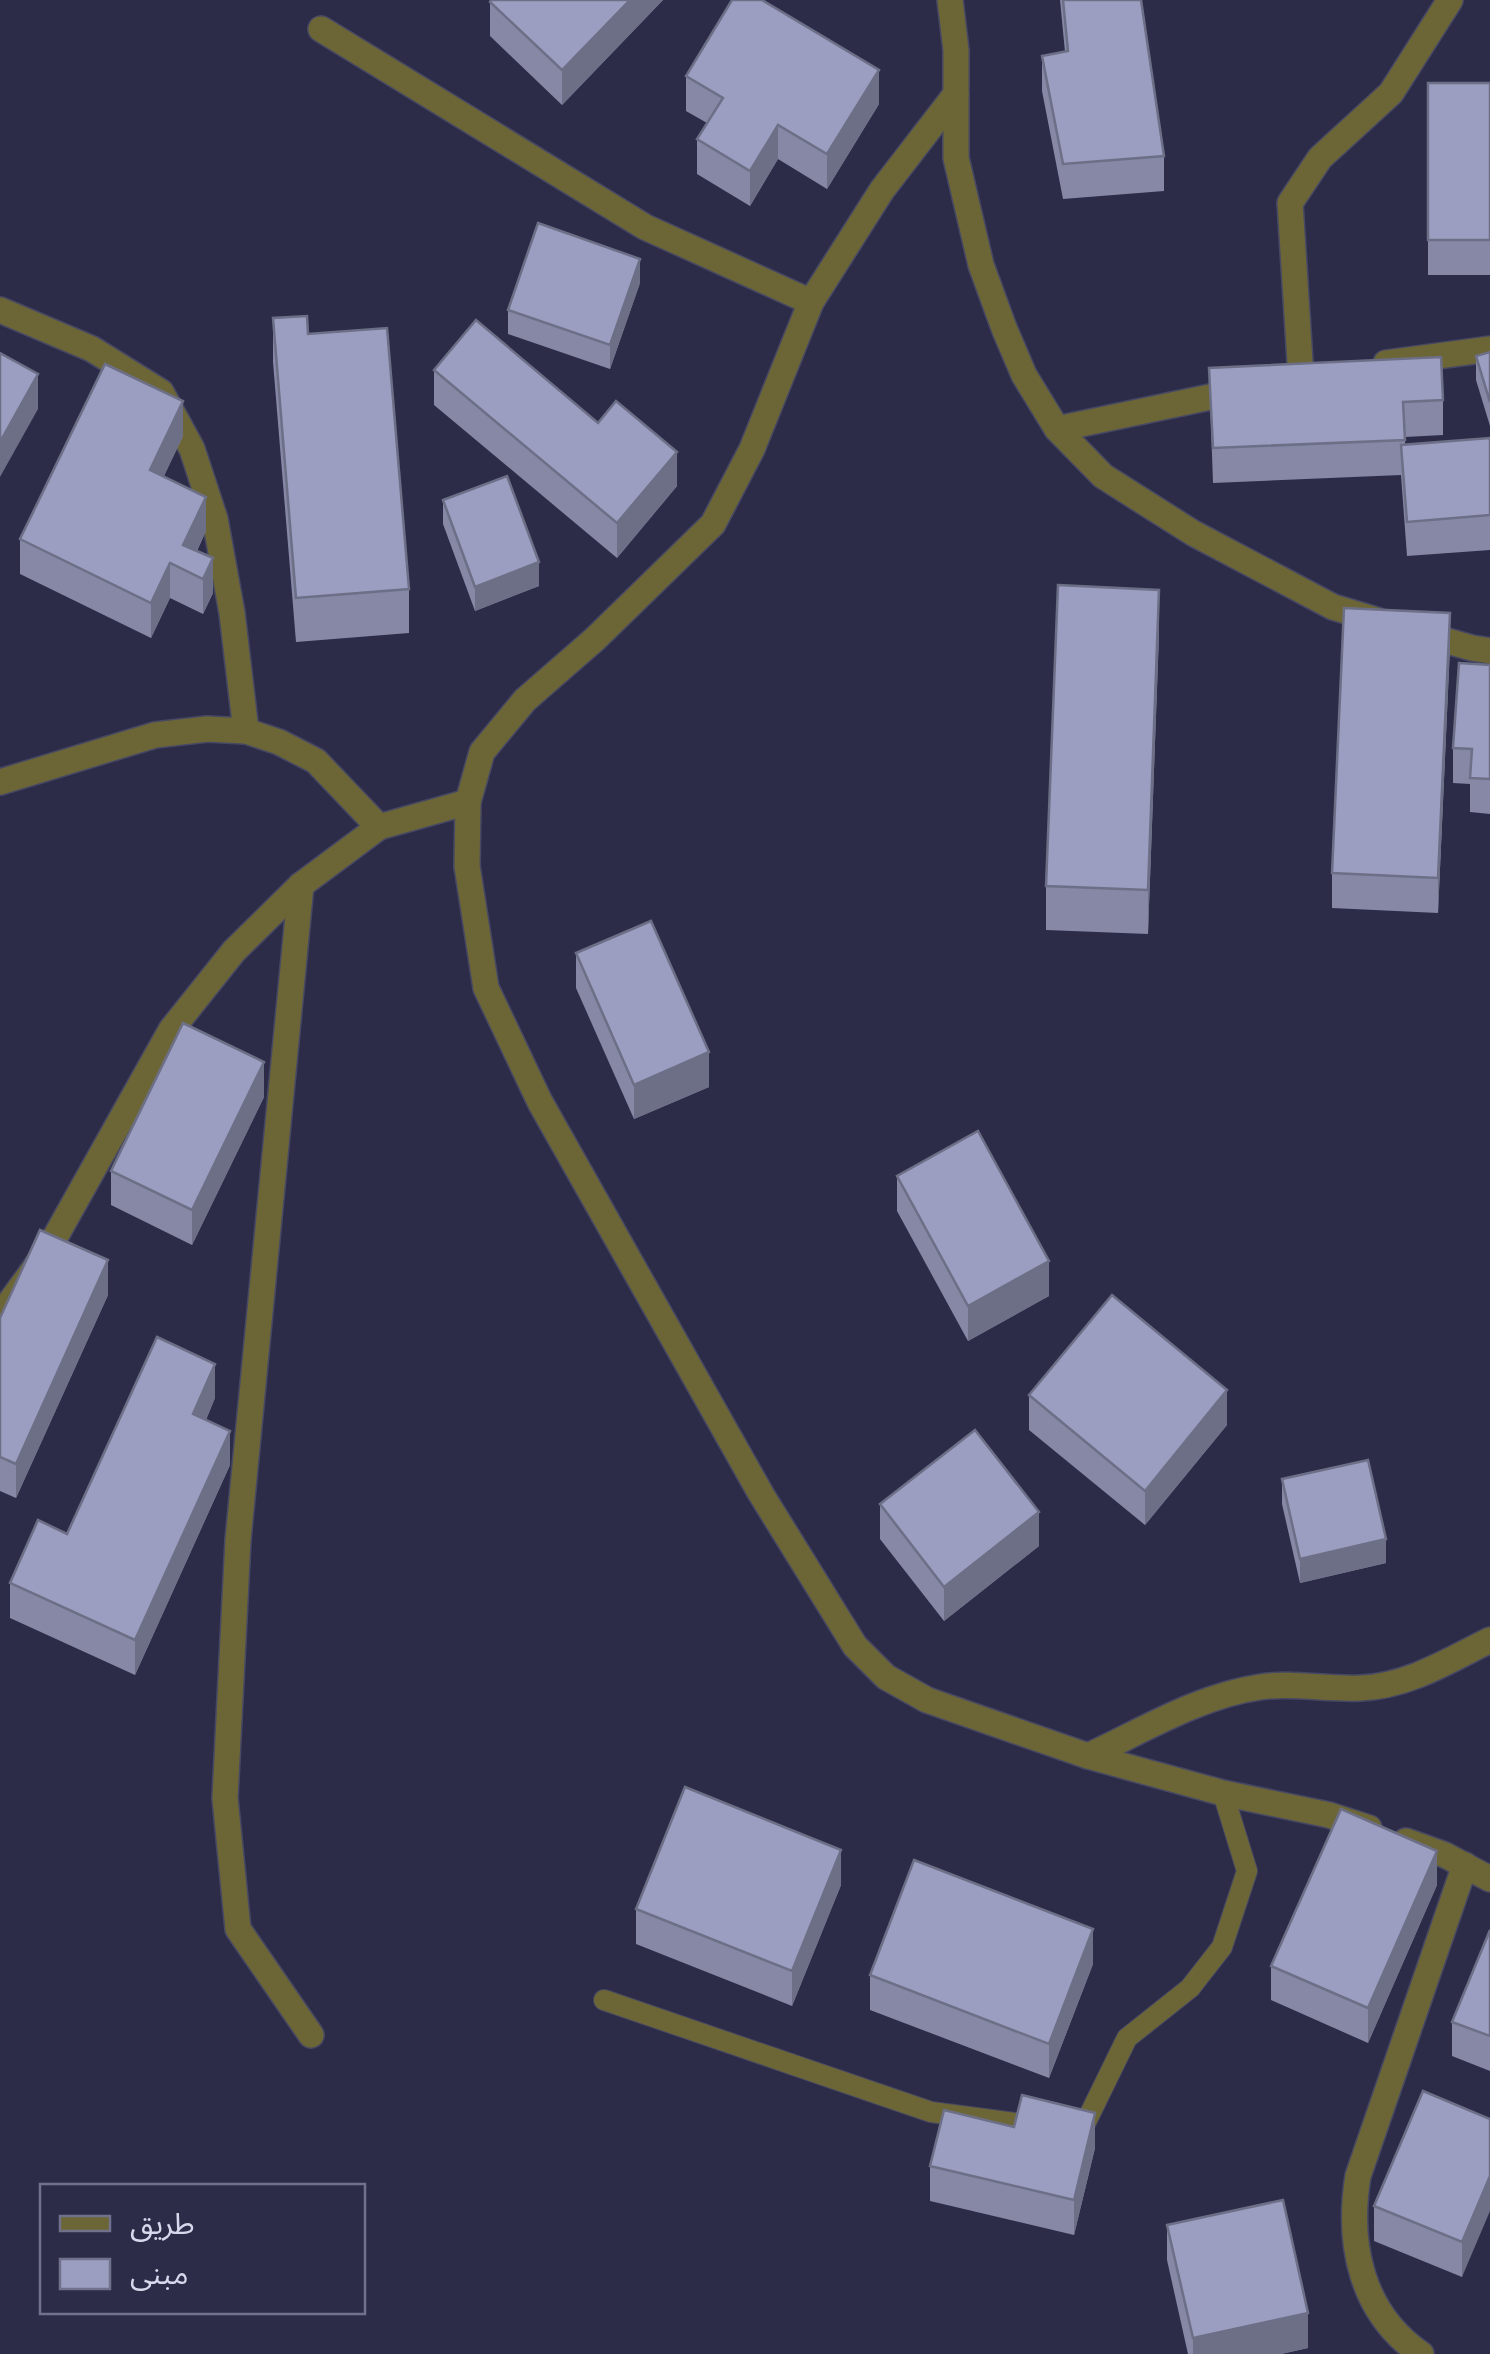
<svg xmlns="http://www.w3.org/2000/svg" width="1490" height="2354" font-family="'Roboto Serif','Noto Sans Arabic',serif">
  <rect width="100%" height="100%" fill="#2c2c49"/>
  <g fill="none" stroke-linecap="round" stroke-linejoin="round">
    <g stroke="#474863" stroke-width="22">
      <g id="service">
        <path d="M604 2000 931 2112 1038 2126"/>
        <path d="M1077 2128H1083L1127 2038 1190 1988 1222 1947 1247 1871 1223 1793"/>
      </g>
    </g>
    <g stroke="#474863" stroke-width="28">
      <g id="minor">
        <path d="M950 0 956 50V158L981 265 1004 328 1024 375 1057 429 1103 476 1193 533 1333 607 1376 620"/>
        <path d="M321 29 645 227 811 302"/>
        <path d="M956 94 882 190 811 302 752 449 713 524 595 639 525 700 482 752 468 802 467 866 486 988 540 1102 761 1494 855 1646 886 1677 927 1700 1088 1756C1144 1730 1199 1696 1260 1687 1293 1682 1328 1690 1361 1688 1408 1686 1448 1661 1490 1640"/>
        <path d="M0 310 92 349 161 392 192 449 215 519 232 613 246 731"/>
        <path d="M1386 363 1490 349"/>
        <path d="M1301 378 1290 203 1320 158 1391 93 1450 0"/>
        <path d="M1057 429 1239 391"/>
        <path d="M1419 633 1472 648 1490 651"/>
        <path d="M0 782 155 735 207 729 246 731 279 742 316 761 379 827"/>
        <path d="M301 885 238 1540 225 1798 238 1929 311 2035"/>
        <path d="M0 1316 48 1250 171 1030 234 951 301 885 379 827 468 802"/>
        <path d="M1088 1756 1223 1793 1329 1815 1369 1828"/>
        <path d="M1406 1841 1445 1855 1490 1879"/>
        <path d="M1421 2354C1361 2313 1347 2244 1358 2176L1465 1865"/>
      </g>
    </g>
    <use href="#service" stroke="#6c6637" stroke-width="20"/>
    <use href="#minor" stroke="#6c6637" stroke-width="25"/>
  </g>
  <g fill="#8688a6">
    <path d="M663 0 562 105 490 36V2Z"/>
    <path d="M1060 0H1141L1164 156V191L1063 199 1042 91V56L1065 52Z"/>
    <path d="M686 76 879 104 827 189 778 159 750 206 697 174V139L707 123 686 111Z"/>
    <rect x="1428" y="83" width="62" height="192"/>
    <path d="M640 283 610 369 508 334V310Z"/>
    <path d="M273 318 308 334 409 589V633L296 642 273 362Z"/>
    <path d="M1490 352V426L1476 380V356Z"/>
    <path d="M1209 368 1443 400V435L1405 437V445L1490 438V550L1407 556 1401 475 1213 483Z"/>
    <path d="M434 370 598 423 677 486 617 558 434 405Z"/>
    <path d="M183 436 164 476 206 531 197 551 213 593 203 614 170 598 151 638 20 574V539Z"/>
    <path d="M443 500 539 586 475 611 443 524Z"/>
    <path d="M1159 634 1148 934 1046 930V886Z"/>
    <path d="M1450 647 1438 913 1332 908V873Z"/>
    <path d="M1490 665V814L1470 812V784L1453 783V748Z"/>
    <path d="M576 953 709 1087 634 1119 576 988Z"/>
    <path d="M264 1097 192 1245 111 1205V1171Z"/>
    <path d="M897 1176 1049 1296 968 1341 897 1211Z"/>
    <path d="M108 1295 16 1498 0 1491V1318Z"/>
    <path d="M1029 1395 1227 1425 1145 1525 1029 1430Z"/>
    <path d="M215 1398 206 1420 230 1465 135 1675 10 1618V1583L67 1534Z"/>
    <path d="M1282 1479 1386 1563 1300 1583 1282 1504Z"/>
    <path d="M880 1504 1039 1546 944 1621 880 1539Z"/>
    <path d="M841 1885 792 2006 636 1944V1909Z"/>
    <path d="M1437 1885 1368 2043 1271 2000V1966Z"/>
    <path d="M1490 1930V2071L1452 2056V2022Z"/>
    <path d="M1093 1964 1049 2078 870 2010V1975Z"/>
    <path d="M1490 2119 1462 2277 1374 2241V2206Z"/>
    <path d="M1014 2127 1095 2148 1074 2235 930 2201V2166Z"/>
    <path d="M1167 2225 1308 2348 1281 2354H1188L1167 2260Z"/>
  </g>
  <g fill="#6d6f87">
    <path d="M630 0H663L562 105V70Z"/>
    <path d="M879 70V104L827 189V154Z"/>
    <path d="M778 125V159L750 206V171Z"/>
    <path d="M640 259V283L610 369V345Z"/>
    <path d="M38 374V409L0 477V442Z"/>
    <path d="M183 401V436L150 505V470Z"/>
    <path d="M677 452V486L617 558V523Z"/>
    <path d="M206 497V531L187 571 183 545Z"/>
    <path d="M213 558V593L203 614V579Z"/>
    <path d="M539 562V586L475 611V587Z"/>
    <path d="M170 563V598L151 638V603Z"/>
    <path d="M1159 590V634L1148 934V890Z"/>
    <path d="M1450 613V647L1438 913V878Z"/>
    <path d="M709 1052V1087L634 1119V1085Z"/>
    <path d="M264 1062V1097L192 1245V1210Z"/>
    <path d="M108 1260V1295L16 1498V1464Z"/>
    <path d="M1049 1261V1296L968 1341V1306Z"/>
    <path d="M215 1364V1398L193 1449V1414Z"/>
    <path d="M1227 1390V1425L1145 1525V1491Z"/>
    <path d="M230 1431V1465L135 1675V1640Z"/>
    <path d="M1039 1512V1546L944 1621V1587Z"/>
    <path d="M1386 1539V1563L1300 1583V1559Z"/>
    <path d="M841 1850V1885L792 2006V1971Z"/>
    <path d="M1437 1851V1885L1368 2043V2008Z"/>
    <path d="M1093 1929V1964L1049 2078V2044Z"/>
    <path d="M1095 2113V2148L1074 2235V2200Z"/>
    <path d="M1490 2176V2211L1462 2277V2242Z"/>
    <path d="M1308 2313V2348L1281 2354H1193V2338Z"/>
  </g>
  <g fill="#9c9ec1" stroke="#6d6f87" stroke-width="2.5">
    <path d="M491 0H630L562 70 490 2Z"/>
    <path d="M732 0H762L879 70 827 154 778 125 750 171 697 139 723 98 686 76Z"/>
    <path d="M1063 0H1141L1164 156 1063 164 1042 56 1068 51Z"/>
    <rect x="1428" y="83" width="62" height="157"/>
    <path d="M538 223 640 259 610 345 508 310Z"/>
    <path d="M307 316 308 334 387 328 409 589 296 598 273 318Z"/>
    <path d="M476 320 598 423 616 401 677 452 617 523 434 370Z"/>
    <path d="M1490 352V402L1476 356Z"/>
    <path d="M0 353 38 374 0 442Z"/>
    <path d="M1441 357 1443 400 1403 402 1405 440 1213 448 1209 368Z"/>
    <path d="M105 364 183 401 150 470 206 497 183 545 213 558 203 579 170 563 151 603 20 539Z"/>
    <path d="M1490 438V515L1407 522 1401 445Z"/>
    <path d="M507 476 539 562 475 587 443 500Z"/>
    <path d="M1058 585 1159 590 1148 890 1046 886Z"/>
    <path d="M1344 608 1450 613 1438 878 1332 873Z"/>
    <path d="M1459 663 1490 665V779L1470 778 1472 749 1453 748Z"/>
    <path d="M651 921 709 1052 634 1085 576 953Z"/>
    <path d="M183 1023 264 1062 192 1210 111 1171Z"/>
    <path d="M978 1131 1049 1261 968 1306 897 1176Z"/>
    <path d="M40 1230 108 1260 16 1464 0 1457V1318Z"/>
    <path d="M1112 1295 1227 1390 1145 1491 1029 1395Z"/>
    <path d="M157 1337 215 1364 193 1414 230 1431 135 1640 10 1583 38 1520 67 1534Z"/>
    <path d="M975 1430 1039 1512 944 1587 880 1504Z"/>
    <path d="M1368 1460 1386 1539 1300 1559 1282 1479Z"/>
    <path d="M685 1787 841 1850 792 1971 636 1909Z"/>
    <path d="M1341 1809 1437 1851 1368 2008 1271 1966Z"/>
    <path d="M914 1860 1093 1929 1049 2044 870 1975Z"/>
    <path d="M1490 1930V2036L1452 2022Z"/>
    <path d="M1423 2091 1490 2119V2176L1462 2242 1374 2206Z"/>
    <path d="M1022 2095 1095 2113 1074 2200 930 2166 944 2110 1014 2127Z"/>
    <path d="M1283 2200 1308 2313 1193 2338 1167 2225Z"/>
  </g>
  <rect x="40" y="2184" width="325" height="130" fill="#2c2c49" stroke="#70718a" stroke-width="2.5"/>
  <rect x="60" y="2216" width="50" height="15" fill="#6c6637" stroke="#70718a" stroke-width="2.5"/>
  <text x="130" y="2234" font-size="30" fill="#d7d8eb">طريق</text>
  <rect x="60" y="2259" width="50" height="30" fill="#9c9ec1" stroke="#70718a" stroke-width="2.5"/>
  <text x="130" y="2284" font-size="30" fill="#d7d8eb">مبنى</text>
</svg>
